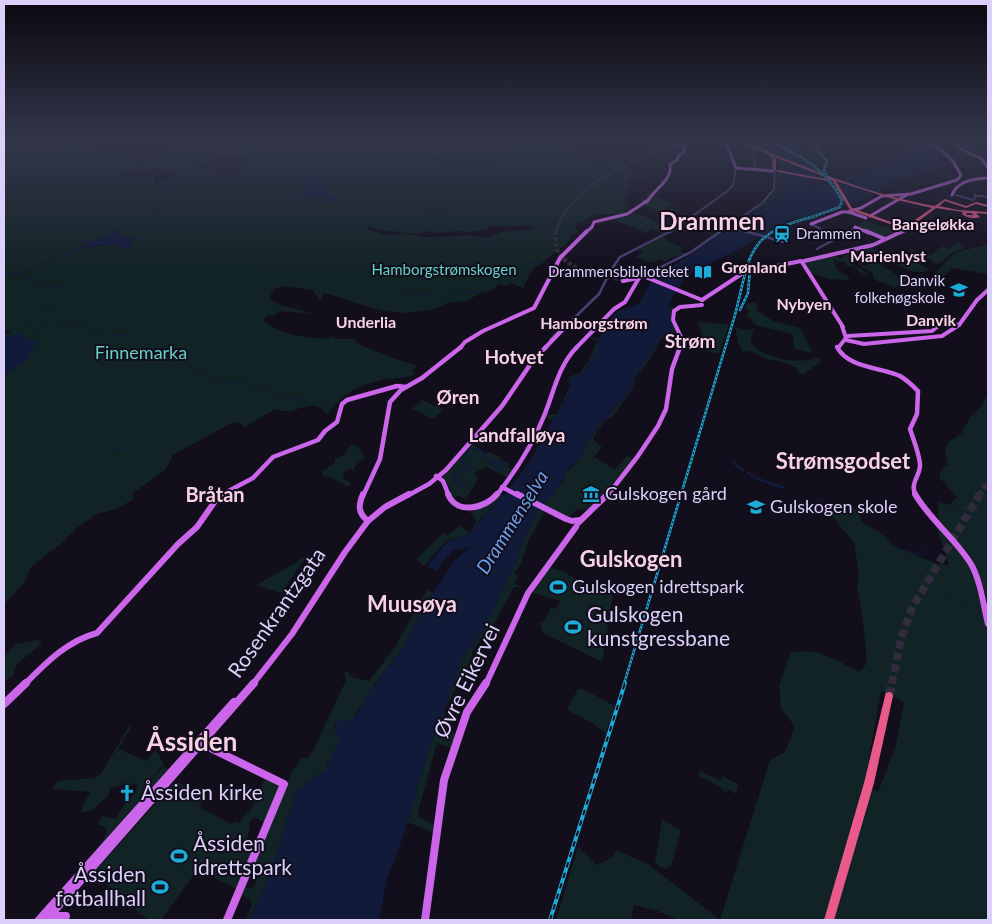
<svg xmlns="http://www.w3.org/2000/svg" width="992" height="924" font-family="Lato,sans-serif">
  <rect width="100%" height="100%" fill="#120e1c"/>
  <g fill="#122325" fill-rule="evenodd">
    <path d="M4 141 18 143 17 144C33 154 50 143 70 141 78 141 87 141 95 142L94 143 98 145 89 155C98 156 105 152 115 152L114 154 140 153 136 157C153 160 172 146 186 151L187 148 197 145 202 147 221 141H563L585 158 595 160 597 163 600 162 598 161 623 160 622 165 628 167 629 171 646 176 629 179 628 184 632 186 627 189 626 192 629 193 623 205 630 207 623 211 627 213C614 217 592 209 583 223L579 222 575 227 579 231 572 235 567 244 536 267 530 274 523 288 511 283 507 286 499 284 489 292C480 292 475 297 467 300 461 303 454 301 448 303 443 305 439 308 434 309 386 320 367 304 324 293L320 301 313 290 283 286 274 289 269 298 282 306 305 311 313 314 279 311 274 316 269 315 263 320C273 333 321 343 335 336L334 339H355L356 343 392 358 418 366 411 371 416 374C407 378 398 378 389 379 362 383 342 393 327 415 312 392 295 419 275 409L245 427 238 422 230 424 173 455 166 469 132 494 134 499 114 510 97 514 79 526 62 543 31 567 24 583 4 604V377L23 361 37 342C18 341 29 330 4 339V332L6 334 12 332 4 330ZM224 154 246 158 240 164 243 169 242 172C229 176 217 173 204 167L215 156ZM427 157 494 160 490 161 499 165 448 162ZM320 166 316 171 325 191 340 203 320 201H330L325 198 296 195 301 193 297 191H307L308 189 304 183 307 176ZM174 167 165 172 176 174V176L163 180 157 185 154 184 155 177 158 175 154 174 130 177 118 175ZM368 226 386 231H400L393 232 419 234 429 231 437 233 457 231 469 232 485 230 491 226H528L538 229 501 232 486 238 466 235 443 237H422L409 234 387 235 369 230 367 227ZM114 231 120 233 119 236 137 238 130 243 131 249 110 244 80 249 89 242 103 239 101 238Z"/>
    <path d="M780 172 785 176 779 177 784 184C780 199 763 210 753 210 770 199 776 193 776 174Z"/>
    <path d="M648 195 674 203 669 207 693 216 666 208 661 212 640 204Z"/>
    <path d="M635 213 668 226 672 229 665 234 652 229 647 233 612 219Z"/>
    <path d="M864 221 893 229 897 226 902 228 885 237 856 227Z"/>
    <path d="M665 236 664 239 682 248 679 252 687 253 668 259 666 262 660 259 651 263 636 257 643 252 638 250 640 248Z"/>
    <path d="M958 242 965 248 952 253 938 265 926 257 917 256 909 250 911 249 913 251 931 255 942 246 949 249Z"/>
    <path d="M984 245 988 247V264L986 268 988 269V274L952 268 940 280 930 278 955 253Z"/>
    <path d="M871 248 880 252 883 256 864 262 863 263H866L860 265 856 261 851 263 869 274 860 276 865 273H860L856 267 847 266 845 262 836 261V259H833L836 263H834C837 269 840 275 847 275L850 280 829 279 812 274 805 262 849 253 835 256 840 259 849 253Z"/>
    <path d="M902 255 929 269 928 271C914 275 900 268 890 259L878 261Z"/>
    <path d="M876 262 904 279 917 278 910 286 905 284 903 287 899 286 896 287 898 289 873 279 874 275 871 273H873L861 267Z"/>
    <path d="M747 303H756L758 309H755L773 321 800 328 813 353 794 349 793 334 757 326 752 322 753 319 746 317 749 311 745 308Z"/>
    <path d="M670 308H673L671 317 680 340 662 337 650 359 635 378 632 390 613 416 605 420 593 438 595 442 602 446 594 457 615 469 627 456 633 459 623 473 587 511 578 508 569 517 545 510 525 548 526 550 522 557 523 561 514 574 518 576 514 583 521 587H514L491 629 482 637 473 651 470 661 445 709V717L452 724V729L456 735 451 748 437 743 418 812V816L435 826 434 833 407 822 430 747 463 657 484 629 514 566 522 544 541 507 554 494 564 480V476L584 453V447L603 420 627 393 635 376 662 335H669C674 325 668 318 670 308Z"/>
    <path d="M698 322 729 324 719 354 704 350 705 343Z"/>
    <path d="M735 326 742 330 755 329 752 333 751 343C762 358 801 366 817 357L821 361 803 375 795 370 798 369 788 364 774 360H769L751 351 743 352 738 342Z"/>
    <path d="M590 336 598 339 597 351 588 366 581 375 569 379C575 388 559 413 553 420L547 419 545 415 557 414 571 384 568 382C569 375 573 375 579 374L589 360 597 341 589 337Z"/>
    <path d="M988 394V607L984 588 971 556 939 521 938 503 951 504 957 497 939 477 941 470 948 465 945 450 949 442 961 434 971 416 980 408Z"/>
    <path d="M422 400 443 410 433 419 412 409Z"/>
    <path d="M473 444 486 453 489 452 500 457V459L510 465 508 467 514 470 508 478 487 467 474 473 478 477 476 483 467 496 468 500 458 496 452 498 449 487 443 477Z"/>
    <path d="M350 445H356L365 457 355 466 354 471 349 469 343 472 344 479 351 483 349 487 328 476 325 477 321 472 335 463 334 459 345 454Z"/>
    <path d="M500 494 503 495 479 521 471 534 447 540 424 566 416 559 441 535 444 533 447 536 460 526 470 533 477 520 470 513 485 506Z"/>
    <path d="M833 504 842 512 849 513 852 508 858 511 861 521 886 537 893 546 938 564 949 565 936 526H938L963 555 974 575 988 636V920H679L658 911 634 905 631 920H556L578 847 596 865 610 859 617 851 648 864 720 920 770 760 785 752 795 727 781 708 779 685 791 652C820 648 834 659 859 672L867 663 862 612 857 586 859 573 854 543 831 515ZM881 691 888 692 904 703 895 749 878 792 863 784 867 770Z"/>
    <path d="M305 556 306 557 282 592 280 593 256 585 297 562Z"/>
    <path d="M548 567C563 570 577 579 588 588L593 587 613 595 602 662 543 633 540 622 545 620 551 607 557 609 560 601 531 592Z"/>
    <path d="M427 590 433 593 398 655 374 685 362 708 360 707 353 719 336 724 334 726 340 741 328 761 325 772 318 775 296 793 267 882 249 920H246L252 904 250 900 241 894 244 887 254 889 259 870 251 867 292 772 302 758H308L314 749 346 680 345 673 347 671 352 677 369 681 395 647Z"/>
    <path d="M39 640 42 643 17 664 13 676 4 681V656L16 644Z"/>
    <path d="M578 689H583L615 706 606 733 594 724 567 710Z"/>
    <path d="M129 726 131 727 118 749 146 761 156 750 164 764 142 789 164 766 170 771 55 897 101 844 107 830 105 827 97 824 102 816 116 819 126 802 139 792 129 800 137 789V784H133L125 790 123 785 109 788 110 789 108 796 91 811 80 812 90 792 52 789 58 781 94 778 101 774Z"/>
    <path d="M700 771 721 781 722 776 738 784 736 794 728 789 727 793 722 790V788L699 776Z"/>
    <path d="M265 778 280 786 265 823 254 817 249 824 250 828 247 837 256 842 236 889 198 869 161 920H148L93 873 175 782C186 783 197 793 202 802L199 807 231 824 235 821 239 823 247 812H250Z"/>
    <path d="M662 819 681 831 671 866 665 869 655 863Z"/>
  </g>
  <g fill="#111a39">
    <path d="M777 141H792L798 144 800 149H802L806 161 816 170 813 172 817 178 807 186 810 188 824 185 827 181 836 182 840 178 906 156 907 154 902 141C914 141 925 140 935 147H931L938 156V169C924 177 906 175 891 182L892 186 852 204 846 203 844 206 833 207 809 216 787 221 734 252 706 265 704 267 706 270 700 268 685 277 668 305 671 309 669 315 674 332 669 336H662L634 378 631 389 610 415 603 420 584 446 583 456 570 467 554 494 541 507 522 544 514 566 484 629 463 657 430 747 398 852 387 879 379 920H249L267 882 296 793 308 781 325 772 328 761 340 741 334 732 336 724 341 720C354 721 354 718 361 707L362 708 367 695 398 655 433 593 456 559 470 547 453 550 436 571 427 566 448 541 471 534C482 515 500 501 513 484 529 464 543 441 554 418 556 416 558 415 559 413 565 405 572 388 570 379L581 375 589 366 592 357 597 351 598 339 613 316 618 311 640 303 648 286 661 272 692 254 716 236 733 229 735 225 740 224 737 222 773 202 780 194 784 185 781 177 785 176 780 173V160L777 157V154L773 151 778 148Z"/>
    <path d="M421 157 496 160 493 161 500 165 447 163 440 159Z"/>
    <path d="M322 166 316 171 325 186V191L340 203 319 201H330L325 198 295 195 301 193 298 190 307 191 308 189 302 180C309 178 314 169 322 166Z"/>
    <path d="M113 231 121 233 119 236 139 239 130 243 132 249C124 249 118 245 111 245 96 243 81 250 67 254L83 246 86 242 103 239 100 236 107 235Z"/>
    <path d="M15 334H22L29 341H38L26 360 4 377V339Z"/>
  </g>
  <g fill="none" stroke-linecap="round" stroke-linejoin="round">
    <g stroke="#111a39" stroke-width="1">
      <path d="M499 166H504"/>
      <path d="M505 166 521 168"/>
      <path d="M522 169H526"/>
      <path d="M539 170 559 173 574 170 598 173 622 172 644 176"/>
      <path d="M4 178 51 171 57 173C72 171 89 171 104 168 134 162 167 153 197 160"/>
      <path d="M605 186 628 189"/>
      <path d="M426 213H428"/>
      <path d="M431 213 453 216"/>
      <path d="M117 232 158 212 185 194 165 189 180 184 171 181 199 169 192 168C197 160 204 159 208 152L238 142"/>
      <path d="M510 236 524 244 540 249"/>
      <path d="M425 239 461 240"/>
      <path d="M77 241 86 242"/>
      <path d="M482 243 493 246"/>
      <path d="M494 246 506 252 505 257 517 261"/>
      <path d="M519 262 531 261"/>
      <path d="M532 262 544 263"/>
      <path d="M545 264H547"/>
      <path d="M21 272 23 278 39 282 38 284 62 286 64 288 62 292 68 295 58 307 40 311 30 321V324"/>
      <path d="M4 274 23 272 67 254"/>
      <path d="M400 290 440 297 454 292H486"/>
      <path d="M56 324 85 326 108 336 130 335 141 346 170 354 188 364 196 372 226 384 244 382 246 385 261 387 286 397 302 398 310 404H329"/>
      <path d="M30 326 33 329 41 324 51 323"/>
      <path d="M28 339 33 335 34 330"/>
      <path d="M112 448 123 450"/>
      <path d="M811 498 831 504 840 511 855 515 868 528 879 532C889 549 904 551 922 555L924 548 930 547"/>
      <path d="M938 501 951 508 974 515"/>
      <path d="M895 549 937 591 968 606 973 612"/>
    </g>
    <path stroke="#111a39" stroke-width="2.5" d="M460 483H467L461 487 454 480C454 472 461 471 468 468L469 465 463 464 461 461 470 450 479 449 496 468 501 470 502 463H493"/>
    <g stroke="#111a39" stroke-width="3">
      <path d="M734 463 743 470"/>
      <path d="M748 473 758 479 784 488"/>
    </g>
    <path stroke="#302b3d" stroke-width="3" stroke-dasharray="3 1" stroke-linecap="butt" d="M556 233C565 185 651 149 693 141"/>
    <g stroke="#302b3d" stroke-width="4" stroke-dasharray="4 2" stroke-linecap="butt">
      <path d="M556 231C550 262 579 269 603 277"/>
      <path d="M743 273 753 270"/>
      <path d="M608 277 623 280"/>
    </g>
    <path stroke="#302b3d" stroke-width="5.5" stroke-dasharray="5.5 3" stroke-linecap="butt" d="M979 496 988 481"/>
    <path stroke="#302b3d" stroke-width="8" stroke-dasharray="8 4" stroke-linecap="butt" d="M892 684 901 639 912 608 980 494"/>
    <path stroke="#302b3d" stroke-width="9" stroke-dasharray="9 5" stroke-linecap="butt" d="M889 696 892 683"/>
    <g stroke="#493f75" stroke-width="2">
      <path d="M762 147 766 144 764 141"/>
      <path d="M756 169 752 148 757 146"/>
      <path d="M956 195 973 200 976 197 974 195 988 197"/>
      <path d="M811 224 823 230"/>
      <path d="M727 226 750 233"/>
      <path d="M669 233 729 190 733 185 736 168"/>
      <path d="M719 233 762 203 774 189 775 172"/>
      <path d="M849 233 855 227"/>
    </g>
    <g stroke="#493f75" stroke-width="2.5">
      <path d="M745 231 783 242"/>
      <path d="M817 249 850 231"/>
      <path d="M611 270 620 257 671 231"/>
      <path d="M643 276 691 252 721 231"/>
      <path d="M573 319 599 294 611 270"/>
      <path d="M550 340 566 324"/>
    </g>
    <g stroke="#cb65ea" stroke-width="3">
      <path d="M725 141 736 168 773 171"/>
      <path d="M734 141 743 142"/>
      <path d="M964 141 958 145 959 148 982 159 988 168"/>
      <path d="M952 195C958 180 974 179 988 178"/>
      <path d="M644 202H647C654 189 673 180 670 164L677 160 678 156 684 152 685 147 677 141"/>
      <path d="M850 211 861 208 882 196 911 194 957 180 961 175 953 161 931 141"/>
      <path d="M849 212 866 218"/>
      <path d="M870 216 908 194"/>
      <path d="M811 224 842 212H850"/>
      <path d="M855 227 869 233"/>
      <path d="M585 233 592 227 594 222 627 214 647 201"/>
      <path d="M900 233 908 229"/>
    </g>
    <g stroke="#cb65ea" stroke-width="4">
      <path d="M866 231 885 239"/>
      <path d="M804 261 873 245 903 231"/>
      <path d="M802 262 843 327"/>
      <path d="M753 271 801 261"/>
      <path d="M636 276 639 278 643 276 702 300"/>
      <path d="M623 281 638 278"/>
      <path d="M702 300 743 273"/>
      <path d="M848 336 932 331 942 323 959 325"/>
      <path d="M846 340 864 344 942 336 959 325 977 300 988 290"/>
      <path d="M460 348 465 342 483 331 534 308 560 258 587 231"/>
      <path d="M545 348 570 322"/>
      <path d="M576 348 614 309 625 302 639 278"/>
      <path d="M679 348 682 339 673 320 674 311 680 307 702 305"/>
      <path d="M838 348 846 338 842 326"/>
    </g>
    <g stroke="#cb65ea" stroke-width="4.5">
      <path d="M837 347C848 368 880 367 900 376 907 380 912 385 918 391L917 414 910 429C913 438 920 456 920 465 920 477 909 483 916 496"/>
      <path d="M436 476 443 481 449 496"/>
      <path d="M502 487 519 496"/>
      <path d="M219 496 253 478 273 457 318 440 325 431 337 422 342 404 347 400 397 386 406 387"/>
      <path d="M363 496 380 459 390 402 401 390 422 378 461 347"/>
      <path d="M407 496 429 484 446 470 502 406 534 359 546 347"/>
      <path d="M496 496C516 471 532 446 544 416 554 392 558 366 577 347"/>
      <path d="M607 496 638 456 658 426 666 409 672 369 680 347"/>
    </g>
    <g stroke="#cb65ea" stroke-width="6">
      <path d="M363 494C358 506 358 513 368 521"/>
      <path d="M448 494C456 515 485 509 497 494"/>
      <path d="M517 494 566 519 572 521 580 520"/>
      <path d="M915 494C930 520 955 538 971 564 981 582 983 604 988 624"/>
      <path d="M578 523 608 494"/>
      <path d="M25 684C46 663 67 641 97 633L178 544 197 527 220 494"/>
      <path d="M253 684 292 634 345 552 368 521 385 507 409 494"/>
      <path d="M486 684 528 593 576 527"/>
    </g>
    <g stroke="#cb65ea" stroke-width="8">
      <path d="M4 704 26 683"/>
      <path d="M200 743 284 784 227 920"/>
      <path d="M39 920 234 702"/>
      <path d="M46 920 254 683"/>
      <path d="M49 920 55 916H66"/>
      <path d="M425 920 444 780 467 712 486 683"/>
    </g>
    <g fill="#e95a8b" fill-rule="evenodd">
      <path d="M741 141H745C805 168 869 195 935 206L945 199 966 206 976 202 988 205V207L976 204 966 208 945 201 939 206 958 210 988 212V214L976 213 980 217C975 219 966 218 962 214L963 212 936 208 909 228 910 229 909 230H907L850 210 832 180 828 181 777 172 776 171 778 170 826 179 828 178 774 157 776 159V170L773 171 772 159 769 155ZM836 181 893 199 932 208 905 227 852 208ZM967 213H971L974 215H967L966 214Z"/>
      <path d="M889 692 892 693 893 696 874 783 834 920H824L864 783 885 696 886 693Z"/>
    </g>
    <g stroke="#1dabd7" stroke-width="2.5">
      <g id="rail-far1">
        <path d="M766 141C799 153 825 168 842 200L840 207 809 218"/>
        <path d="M816 144V149L827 161 824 170 827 176"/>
        <path d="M740 310 748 293 750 269"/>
        <path d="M624 684 735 315C751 253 745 233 816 216"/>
      </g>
    </g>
    <g stroke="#1dabd7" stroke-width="4">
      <path id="rail" d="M550 920 625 683"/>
    </g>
    <use href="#rail-far1" stroke="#120e1c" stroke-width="1" stroke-dasharray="2" stroke-linecap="butt"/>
    <use href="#rail" stroke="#120e1c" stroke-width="2" stroke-dasharray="5.5" stroke-linecap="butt"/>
  </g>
  <linearGradient id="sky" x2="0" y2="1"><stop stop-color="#0a080f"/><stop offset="0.52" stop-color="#33364b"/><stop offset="1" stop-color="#33364b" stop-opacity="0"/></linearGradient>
  <rect width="992" height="271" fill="url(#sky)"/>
  <defs>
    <g id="station-bare" transform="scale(1.35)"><path d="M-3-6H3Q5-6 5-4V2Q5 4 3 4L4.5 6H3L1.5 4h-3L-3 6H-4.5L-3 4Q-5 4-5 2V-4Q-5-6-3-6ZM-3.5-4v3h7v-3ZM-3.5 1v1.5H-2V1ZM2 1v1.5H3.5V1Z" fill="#1dabd7" stroke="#120e1c" stroke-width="2.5" paint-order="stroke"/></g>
    <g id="library-bare" transform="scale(1.35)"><path d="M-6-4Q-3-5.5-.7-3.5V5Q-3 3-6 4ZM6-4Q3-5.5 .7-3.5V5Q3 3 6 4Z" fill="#1dabd7" stroke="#120e1c" stroke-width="2.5" paint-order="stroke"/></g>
    <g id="school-bare" transform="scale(1.35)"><path d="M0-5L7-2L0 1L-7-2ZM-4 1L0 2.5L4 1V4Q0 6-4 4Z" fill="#1dabd7" stroke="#120e1c" stroke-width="2.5" paint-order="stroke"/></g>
    <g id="museum-bare" transform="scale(1.35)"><path d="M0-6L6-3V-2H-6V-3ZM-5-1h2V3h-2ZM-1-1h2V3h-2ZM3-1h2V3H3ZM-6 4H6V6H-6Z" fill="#1dabd7" stroke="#120e1c" stroke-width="2.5" paint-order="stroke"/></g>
    <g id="stadium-bare" transform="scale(1.35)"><path d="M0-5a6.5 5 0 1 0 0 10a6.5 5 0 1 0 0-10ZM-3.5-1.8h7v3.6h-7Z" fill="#1dabd7" stroke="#120e1c" stroke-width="2.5" paint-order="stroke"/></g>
    <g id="church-bare" transform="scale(1.35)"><path d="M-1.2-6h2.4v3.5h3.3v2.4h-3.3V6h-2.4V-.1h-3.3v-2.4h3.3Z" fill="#1dabd7" stroke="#120e1c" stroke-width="2.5" paint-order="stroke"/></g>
  </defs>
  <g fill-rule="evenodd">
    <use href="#station-bare" x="782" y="234"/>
    <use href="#library-bare" x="703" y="272"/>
    <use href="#school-bare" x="959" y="290"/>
    <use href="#museum-bare" x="591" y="494"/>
    <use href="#school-bare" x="756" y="507"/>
    <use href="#stadium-bare" x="558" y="587"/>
    <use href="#stadium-bare" x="573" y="627"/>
    <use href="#church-bare" x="127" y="793"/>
    <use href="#stadium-bare" x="179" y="856"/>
    <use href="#stadium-bare" x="160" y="887"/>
  </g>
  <g text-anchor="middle" stroke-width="4" stroke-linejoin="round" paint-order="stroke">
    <g font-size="15" fill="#dad0f9" stroke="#120e1c" text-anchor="end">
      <text x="796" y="239" text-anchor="start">Drammen</text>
      <text x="689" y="277">Drammensbiblioteket</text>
      <text x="945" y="286">Danvik<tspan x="945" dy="17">folkehøgskole</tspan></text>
    </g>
    <g font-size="15" fill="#66cec3" stroke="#120e1c">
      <text x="444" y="275">Hamborgstrømskogen</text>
    </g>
    <g font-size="16" font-weight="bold" fill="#f9d1e5" stroke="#120e1c">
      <text x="933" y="230">Bangeløkka</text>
      <text x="888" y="262">Marienlyst</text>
      <text x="754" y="273">Grønland</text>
      <text x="804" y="310">Nybyen</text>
      <text x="594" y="329">Hamborgstrøm</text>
    </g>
    <g font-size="16" font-weight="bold" fill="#f9d1e5" stroke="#120e1c">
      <text x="931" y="326">Danvik</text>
      <text x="366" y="328">Underlia</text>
    </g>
    <g font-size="18" fill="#66cec3" stroke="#120e1c">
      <text x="141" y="359">Finnemarka</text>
    </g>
    <g font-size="18" fill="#dad0f9" stroke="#120e1c" text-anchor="start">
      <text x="605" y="500">Gulskogen gård</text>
      <text x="770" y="513">Gulskogen skole</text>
      <text x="572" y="593">Gulskogen idrettspark</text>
    </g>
    <g font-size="19" font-weight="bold" fill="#f9d1e5" stroke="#120e1c">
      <text x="690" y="348">Strøm</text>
      <text x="514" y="364">Hotvet</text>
      <text x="458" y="404">Øren</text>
      <text x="517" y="442">Landfalløya</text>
    </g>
    <g font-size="19" font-style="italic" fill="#6b9eeb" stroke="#120e1c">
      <text transform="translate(512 522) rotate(-58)" y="7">Drammenselva</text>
    </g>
    <g font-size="20" font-weight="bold" fill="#f9d1e5" stroke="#120e1c">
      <text x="215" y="502">Bråtan</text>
    </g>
    <g font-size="21" fill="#dad0f9" stroke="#120e1c">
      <text transform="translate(277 613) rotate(-55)" y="7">Rosenkrantzgata</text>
      <text transform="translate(467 681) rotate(-64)" y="7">Øvre Eikervei</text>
    </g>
    <g font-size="21" fill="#dad0f9" stroke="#120e1c" text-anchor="start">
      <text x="587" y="622">Gulskogen<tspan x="587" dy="24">kunstgressbane</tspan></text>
      <text x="141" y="800">Åssiden kirke</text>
      <text x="193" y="851">Åssiden<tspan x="193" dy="24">idrettspark</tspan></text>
      <text x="146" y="882" text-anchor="end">Åssiden<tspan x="146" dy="24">fotballhall</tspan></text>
    </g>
    <g font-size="22" font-weight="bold" fill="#f9d1e5" stroke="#120e1c">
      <text x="843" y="469">Strømsgodset</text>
      <text x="631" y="567">Gulskogen</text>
    </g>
    <g font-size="22" font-weight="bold" fill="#f9d1e5" stroke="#120e1c">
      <text x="412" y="612">Muusøya</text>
    </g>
    <g font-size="24" font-weight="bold" fill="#f9d1e5" stroke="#120e1c">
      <text x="712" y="230">Drammen</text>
    </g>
    <g font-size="26" font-weight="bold" fill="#f9d1e5" stroke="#120e1c">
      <text x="192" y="751">Åssiden</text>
    </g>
  </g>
  <rect width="992" height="924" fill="none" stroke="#dad0f9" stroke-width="10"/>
</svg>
